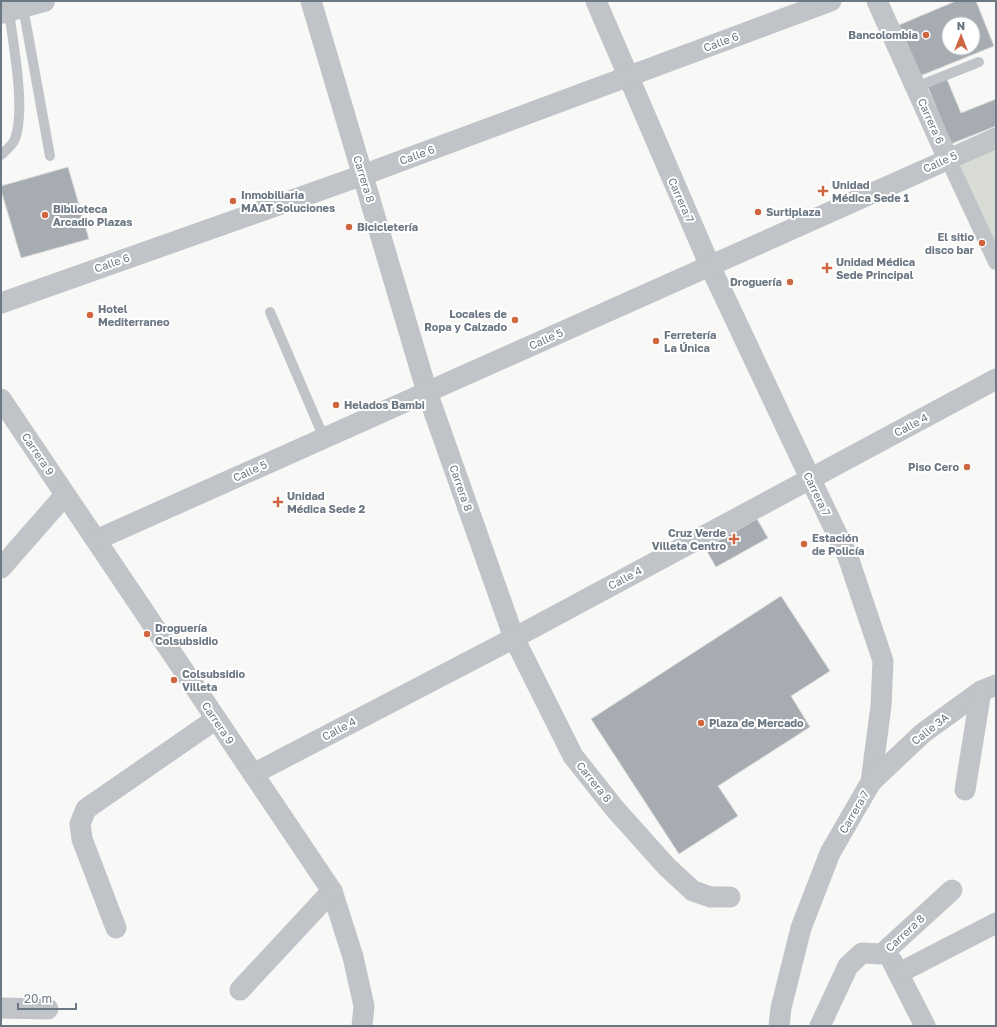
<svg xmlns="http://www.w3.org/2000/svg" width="997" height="1027" font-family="'Golos Text',sans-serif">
  <rect width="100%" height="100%" fill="#f8f8f6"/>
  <path fill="#d8dcd5" d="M996 138V262L948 159Z"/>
  <g fill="#a6acb2" stroke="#d9dad8" fill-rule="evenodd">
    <path d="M956 1H976L994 46 920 76 899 25ZM949 24H973V48H949Z"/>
    <path d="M946 77 961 113 996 99V126L951 144 927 85Z"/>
    <path d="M68 167 89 239 21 258 1 190V186Z"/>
    <path d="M757 519 768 538 716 567 705 548Z"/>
    <path d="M781 596 830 671 791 696 810 727 718 786 738 816 679 854 591 719Z"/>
  </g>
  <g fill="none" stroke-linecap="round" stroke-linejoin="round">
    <g stroke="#c0c3c7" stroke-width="10">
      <path d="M23 7 50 156"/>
      <path d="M916 87 979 62"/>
      <path d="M1 155C5 151 13 145 15 139 26 109 13 44 9 11"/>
      <path d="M270 312 324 438"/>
    </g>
    <path stroke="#c0c3c7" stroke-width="16" d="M948 159 996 262"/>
    <g stroke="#c0c3c7" stroke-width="21">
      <path d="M311 1 427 392 514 638 573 756 615 809 667 867 693 891 711 897H730"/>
      <path d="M596 1 710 266 810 478 848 557 883 661 881 706 871 782 830 853 801 928 781 1008 779 1026"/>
      <path d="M877 1 948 159"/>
      <path d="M1 303 363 175 831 1"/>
      <path d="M1 399 332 891 353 957 364 1006 362 1026"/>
      <path d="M96 540 996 138"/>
      <path d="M1 568 65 495"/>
      <path d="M253 774 514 638 996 379"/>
      <path d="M871 782 923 733 981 691 996 685"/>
      <path d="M965 790 981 691"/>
      <path d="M116 928 82 839 80 824 86 809 216 719"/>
      <path d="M892 961 925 1026"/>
      <path d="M899 973 996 923"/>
      <path d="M240 990 332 891"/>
      <path d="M1 1008 48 1009"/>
      <path d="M820 1026 848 966 862 953 882 954 952 890"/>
    </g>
    <path stroke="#c0c3c7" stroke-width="22" d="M1 13 44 1"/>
  </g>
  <g fill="#ce6640" stroke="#fff" stroke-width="1.5">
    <circle cx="926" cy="35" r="4"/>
    <path d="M821 185h4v4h4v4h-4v4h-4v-4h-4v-4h4z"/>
    <circle cx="233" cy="201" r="4"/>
    <circle cx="758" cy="212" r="4"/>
    <circle cx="45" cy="215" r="4"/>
    <circle cx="349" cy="227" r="4"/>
    <circle cx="982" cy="243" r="4"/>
    <path d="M825 262h4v4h4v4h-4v4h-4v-4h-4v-4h4z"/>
    <circle cx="790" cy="282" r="4"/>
    <circle cx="90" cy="315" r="4"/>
    <circle cx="515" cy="320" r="4"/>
    <circle cx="656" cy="341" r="4"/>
    <circle cx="336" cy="405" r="4"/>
    <circle cx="967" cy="467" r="4"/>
    <path d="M276 496h4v4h4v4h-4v4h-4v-4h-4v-4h4z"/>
    <path d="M732 533h4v4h4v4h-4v4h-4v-4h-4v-4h4z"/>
    <circle cx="804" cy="544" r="4"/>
    <circle cx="147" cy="634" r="4"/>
    <circle cx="174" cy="680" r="4"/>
    <circle cx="701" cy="723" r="4"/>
  </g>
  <g text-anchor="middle" stroke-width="4" stroke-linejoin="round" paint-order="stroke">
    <g font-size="11" font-weight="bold" fill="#6b7783" stroke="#fff" text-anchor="start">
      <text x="918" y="39" text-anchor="end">Bancolombia</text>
      <text x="832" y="189">Unidad<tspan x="832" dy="13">Médica Sede 1</tspan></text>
      <text x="241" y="199">Inmobiliaria<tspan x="241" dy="13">MAAT Soluciones</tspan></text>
      <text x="53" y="213">Biblioteca<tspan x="53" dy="13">Arcadio Plazas</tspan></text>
      <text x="766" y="216">Surtiplaza</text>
      <text x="357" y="231">Bicicletería</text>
      <text x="974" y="241" text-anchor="end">El sitio<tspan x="974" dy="13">disco bar</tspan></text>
      <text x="836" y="266">Unidad Médica<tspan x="836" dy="13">Sede Principal</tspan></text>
      <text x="782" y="286" text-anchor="end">Droguería</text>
      <text x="98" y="313">Hotel<tspan x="98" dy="13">Mediterraneo</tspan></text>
      <text x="507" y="318" text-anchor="end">Locales de<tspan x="507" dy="13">Ropa y Calzado</tspan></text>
      <text x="664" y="339">Ferretería<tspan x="664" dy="13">La Única</tspan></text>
      <text x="344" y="409">Helados Bambi</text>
      <text x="959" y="471" text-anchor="end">Piso Cero</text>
      <text x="287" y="500">Unidad<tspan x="287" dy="13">Médica Sede 2</tspan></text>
      <text x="726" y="537" text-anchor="end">Cruz Verde<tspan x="726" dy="13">Villeta Centro</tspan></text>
      <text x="812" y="542">Estación<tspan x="812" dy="13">de Policía</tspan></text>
      <text x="155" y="632">Droguería<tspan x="155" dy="13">Colsubsidio</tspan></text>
      <text x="182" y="678">Colsubsidio<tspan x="182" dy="13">Villeta</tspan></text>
      <text x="709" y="727">Plaza de Mercado</text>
    </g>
    <g font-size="11" fill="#6b7783" stroke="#fff">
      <text transform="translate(721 42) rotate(-20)" y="4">Calle 6</text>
      <text transform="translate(931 121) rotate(66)" y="4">Carrera 6</text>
      <text transform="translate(417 155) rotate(-20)" y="4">Calle 6</text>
      <text transform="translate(940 162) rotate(-24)" y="4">Calle 5</text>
      <text transform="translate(364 179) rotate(73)" y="4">Carrera 8</text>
      <text transform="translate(681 200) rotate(66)" y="4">Carrera 7</text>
      <text transform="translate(112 263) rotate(-19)" y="4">Calle 6</text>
      <text transform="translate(546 339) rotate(-24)" y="4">Calle 5</text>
      <text transform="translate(911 425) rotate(-28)" y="4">Calle 4</text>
      <text transform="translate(38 454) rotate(56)" y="4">Carrera 9</text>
      <text transform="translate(250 471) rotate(-24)" y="4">Calle 5</text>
      <text transform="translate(461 488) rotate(71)" y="4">Carrera 8</text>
      <text transform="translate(817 494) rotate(64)" y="4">Carrera 7</text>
      <text transform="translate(625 578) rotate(-28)" y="4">Calle 4</text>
      <text transform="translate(218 723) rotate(56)" y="4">Carrera 9</text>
      <text transform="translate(339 729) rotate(-28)" y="4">Calle 4</text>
      <text transform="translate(930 729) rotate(-38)" y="4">Calle 3A</text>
      <text transform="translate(594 782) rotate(51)" y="4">Carrera 8</text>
      <text transform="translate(854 812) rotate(-60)" y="4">Carrera 7</text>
      <text transform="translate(905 933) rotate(-43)" y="4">Carrera 8</text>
    </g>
  </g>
  <rect width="997" height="1027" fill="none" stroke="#6b7783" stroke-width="4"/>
  <g transform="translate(961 36)"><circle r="19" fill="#ffffff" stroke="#c4c9cd"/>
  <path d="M0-3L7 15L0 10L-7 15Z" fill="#ce6640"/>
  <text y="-6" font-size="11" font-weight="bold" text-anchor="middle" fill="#6b7783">N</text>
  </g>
  <path d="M18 1003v6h58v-6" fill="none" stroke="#6b7783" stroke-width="2"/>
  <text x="24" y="1003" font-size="12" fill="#6b7783" stroke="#ffffff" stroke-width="3" paint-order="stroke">20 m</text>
</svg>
